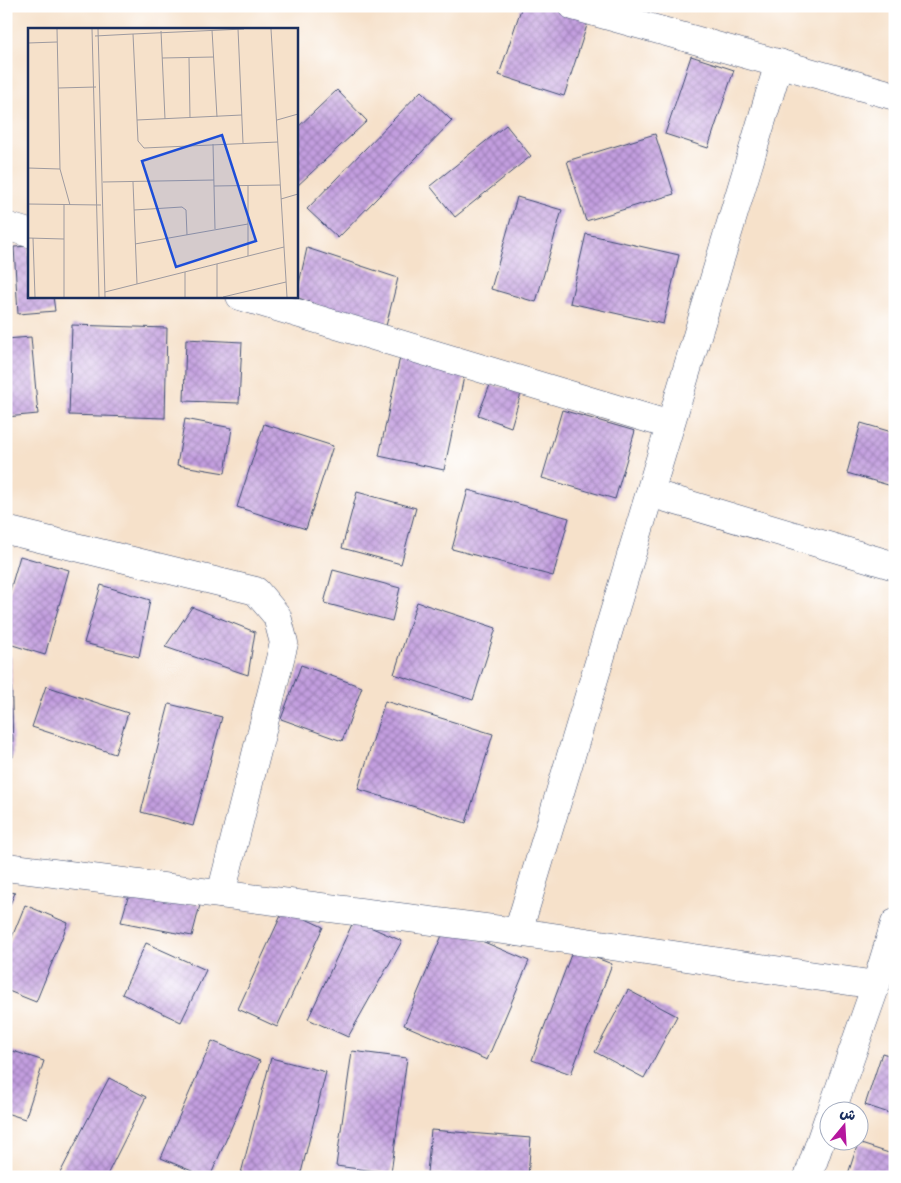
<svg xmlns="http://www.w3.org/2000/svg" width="901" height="1183" font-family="'Balsamiq Sans','Playpen Sans Arabic',sans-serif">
  <defs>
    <pattern id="building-cross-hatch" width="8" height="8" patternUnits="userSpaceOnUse" patternTransform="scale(1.25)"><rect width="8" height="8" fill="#c39edf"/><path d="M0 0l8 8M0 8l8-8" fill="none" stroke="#9e81b8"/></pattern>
  </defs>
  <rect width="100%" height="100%" fill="#fff"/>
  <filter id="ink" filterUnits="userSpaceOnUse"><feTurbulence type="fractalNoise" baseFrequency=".02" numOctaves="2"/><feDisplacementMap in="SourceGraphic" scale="10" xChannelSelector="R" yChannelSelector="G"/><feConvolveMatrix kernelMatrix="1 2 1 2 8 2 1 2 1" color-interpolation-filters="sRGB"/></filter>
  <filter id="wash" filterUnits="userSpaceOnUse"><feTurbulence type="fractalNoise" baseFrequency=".0096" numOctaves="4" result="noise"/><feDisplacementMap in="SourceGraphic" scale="20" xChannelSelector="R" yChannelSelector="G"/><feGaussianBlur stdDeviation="1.12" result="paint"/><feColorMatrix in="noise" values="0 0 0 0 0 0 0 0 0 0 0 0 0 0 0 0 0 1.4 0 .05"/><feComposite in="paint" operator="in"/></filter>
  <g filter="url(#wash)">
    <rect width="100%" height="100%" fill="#f6e1ca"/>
    <g id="blocks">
      <g fill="url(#building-cross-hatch)">
        <path d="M522 6H561L590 16 564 96 499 75Z"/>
        <path d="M691 56 734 70 708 148 665 134Z"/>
        <path d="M337 90 367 121 296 187V129Z"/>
        <path d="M421 91 452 121 338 238 307 209Z"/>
        <path d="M506 125 531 156 455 217 430 186Z"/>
        <path d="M655 134 674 194 586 221 567 161Z"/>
        <path d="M517 197 562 210 536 302 491 289Z"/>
        <path d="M586 234 679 255 663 324 570 303Z"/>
        <path d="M29 246V296H53L55 311 18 314 14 247Z"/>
        <path d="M307 248 398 278 385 330 296 297Z"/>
        <path d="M72 325 167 328 165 418 69 415Z"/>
        <path d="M31 337 38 414 6 417V339Z"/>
        <path d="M186 339 242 342 239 403 184 401Z"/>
        <path d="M400 357 465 372 444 470 379 456Z"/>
        <path d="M490 385 522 390 511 427 478 415Z"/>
        <path d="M562 410 635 431 615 499 542 478Z"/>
        <path d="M185 419 232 428 225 473 177 465Z"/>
        <path d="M861 423 895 433V487L847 473Z"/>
        <path d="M264 424 333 446 306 529 237 507Z"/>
        <path d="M468 490 569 518 553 576 452 549Z"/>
        <path d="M357 492 416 508 401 564 342 548Z"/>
        <path d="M20 556 69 570 45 655 6 643V604Z"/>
        <path d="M333 570 400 588 392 621 324 603Z"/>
        <path d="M101 585 150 600 139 657 84 643Z"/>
        <path d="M417 602 496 628 473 700 394 674Z"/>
        <path d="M192 607 255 632 248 675 165 647Z"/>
        <path d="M6 656H11L13 757 6 758Z"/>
        <path d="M301 665 362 687 342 741 281 719Z"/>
        <path d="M46 686 128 713 115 754 32 727Z"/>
        <path d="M385 701 493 734 466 823 358 789Z"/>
        <path d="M169 704 222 717 193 826 141 812Z"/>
        <path d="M6 891 15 893 6 913Z"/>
        <path d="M129 894 200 905 192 936 121 922Z"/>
        <path d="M25 905 68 923 36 1002 6 990V952Z"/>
        <path d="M284 909 323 927 277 1027 238 1009Z"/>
        <path d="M354 920 402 941 348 1037 308 1019Z"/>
        <path d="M446 926 529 961 487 1060 404 1025Z"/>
        <path d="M146 943 206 970 181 1022 122 994Z"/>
        <path d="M573 949 612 964 571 1074 532 1060Z"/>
        <path d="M628 990 677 1016 644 1078 595 1052Z"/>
        <path d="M212 1041 260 1061 210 1177H206L161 1158Z"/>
        <path d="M13 1051 44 1061 25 1119 6 1113V1072Z"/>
        <path d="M352 1051 407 1058 391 1173 336 1166Z"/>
        <path d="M882 1053 895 1057V1115L865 1105Z"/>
        <path d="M271 1058 326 1072 300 1177H240Z"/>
        <path d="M109 1078 146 1097 106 1177H58Z"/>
        <path d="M431 1130 531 1138 528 1177H476L427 1173Z"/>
        <path d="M858 1143 895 1155V1177H847Z"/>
      </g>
    </g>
  </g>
  <g filter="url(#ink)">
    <use href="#blocks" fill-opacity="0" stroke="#3c4a6e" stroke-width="1"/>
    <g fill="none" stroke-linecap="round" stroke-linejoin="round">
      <g stroke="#3c4a6e" stroke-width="29">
        <g id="minor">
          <path d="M573 6 895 96"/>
          <path d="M6 226 29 233"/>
          <path d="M240 296 670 425"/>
          <path d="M650 493 895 566"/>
          <path d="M6 530 256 591 277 616 284 643 221 894"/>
          <path d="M6 867 518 932 876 985"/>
          <path d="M518 932 779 63"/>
          <path d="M832 1110 876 985 895 923"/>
          <path d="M808 1177 828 1119"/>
        </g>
      </g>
      <use href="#minor" stroke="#fff" stroke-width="28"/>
    </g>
  </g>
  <g transform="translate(28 28)">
    <rect width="270" height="270" fill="#f6e1ca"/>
    <path fill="none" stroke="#9e9a9f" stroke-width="1" d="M29 1 32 141 42 177M64 1 71 269M70 1 77 269M210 1 215 115M216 1 105 6 110 113 116 120 250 114M243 1 259 269M184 2 189 89M133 3 137 91M67 8 105 6M0 15 29 14M134 30 186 29M161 30 162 90M30 60 68 59M109 92 214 87M249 92 270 86M185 116 187 201M0 140 32 141M75 154 186 152M105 154 109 256M186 158 252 157M253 171 270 166M0 176 73 177M36 176V269M106 182 154 179 158 182 159 207M0 210 36 211M5 210 7 269M107 216 220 196M220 228V158M189 236V269M157 244V269M77 264 256 219M195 269 258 254"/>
    <path fill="#1d4ed8" fill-opacity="0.15" stroke="#1d4ed8" stroke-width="2.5" d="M194 107 228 213 148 239 114 133Z"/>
    <rect width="270" height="270" fill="none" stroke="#1b2f5e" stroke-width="2.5"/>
  </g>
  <rect width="901" height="1183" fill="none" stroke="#fff" stroke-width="25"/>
  <g transform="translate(844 1126) rotate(18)"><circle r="24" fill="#ffffff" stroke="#a4acbf"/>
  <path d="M0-4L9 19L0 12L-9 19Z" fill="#b5179e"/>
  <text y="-8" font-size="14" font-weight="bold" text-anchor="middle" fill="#1b2f5e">ش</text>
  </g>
</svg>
